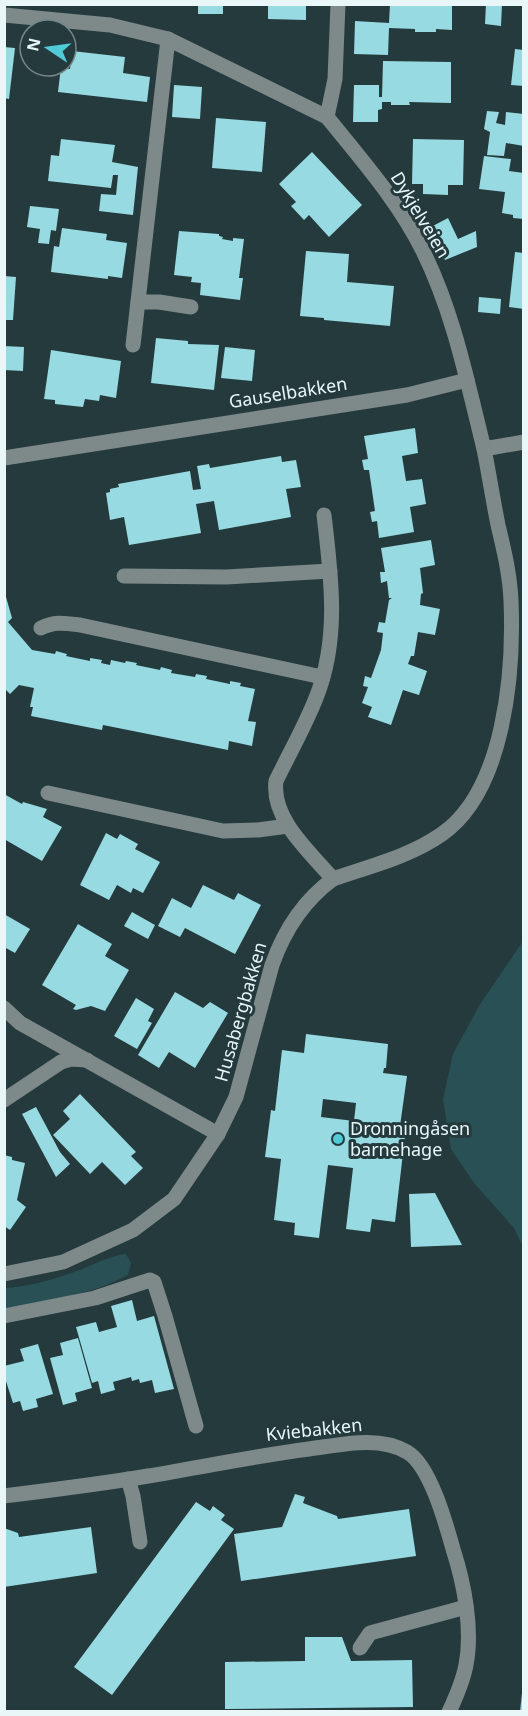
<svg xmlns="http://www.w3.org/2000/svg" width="528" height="1716" font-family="'Noto Sans',sans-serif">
  <rect width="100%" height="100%" fill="#243a3d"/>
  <g fill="#295155">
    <path d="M523 941V1247L514 1228 474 1183 451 1149 443 1099 453 1054 479 1006Z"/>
    <path d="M126 1254 131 1263 128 1275C91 1295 45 1301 5 1309V1288C29 1287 54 1279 77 1271 94 1265 108 1256 126 1254Z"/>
  </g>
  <g fill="#97dae1" fill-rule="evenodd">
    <rect x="198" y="4" width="25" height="10"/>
    <path d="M268 4H306V20L268 19Z"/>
    <path d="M390 4H452V30L436 29V32H415V29L389 28 388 55 354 54 355 21 389 23Z"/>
    <path d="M486 4H502L501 26 485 24Z"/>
    <path d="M4 47 15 48 9 99 4 98Z"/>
    <path d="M515 49 524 50V86L511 85Z"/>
    <path d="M72 51 125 57 123 73 150 77 147 102 58 92 61 67 70 69Z"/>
    <path d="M383 61 451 62V103L409 102 410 105H391V102H382V109L378 110V122H353L354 85H379V97H382Z"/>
    <path d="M174 85 202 87 200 119 172 117Z"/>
    <path d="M487 111 499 112 496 123 505 125 506 112 524 114V146L506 143 504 156 487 155 490 132 484 129Z"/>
    <path d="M216 118 266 122 262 172 212 168Z"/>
    <path d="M61 139 115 145 112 162 138 167 133 215 99 211 101 194 116 195 118 175H113L111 188 48 181 51 155 59 156Z"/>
    <path d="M413 139 464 140 463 185H448V195L423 194V184H412Z"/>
    <path d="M312 152 362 205 329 237 309 215 304 220 291 206 296 202 279 184Z"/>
    <path d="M484 156 511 159 509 171 524 173V219L513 218V215L502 213 505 192 479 189Z"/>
    <path d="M30 206 59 209 56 231 51 230 49 244 38 243 40 229 27 227Z"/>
    <path d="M448 218 458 239 476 231 477 247 445 260 429 228Z"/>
    <path d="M62 228 107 234 106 240 127 243 122 278 108 276V279L51 272 54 246 59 247Z"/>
    <path d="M179 231 219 234V236L223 237 222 239 233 241V238L244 239 239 278H243L240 300 200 295 201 283 191 282 192 277 174 275Z"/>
    <path d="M306 251 349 254 347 282 394 286 390 326 324 320V318L300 316Z"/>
    <path d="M515 252 524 253V309L509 307Z"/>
    <path d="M4 276 16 277 13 320H4Z"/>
    <path d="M479 297 501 299 500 314 478 312Z"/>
    <path d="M156 338 188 341V344L219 345 214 390 151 383Z"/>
    <path d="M4 346 24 347 23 371 4 370Z"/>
    <path d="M225 347 255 350 252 381 221 378Z"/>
    <path d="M51 350 121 361 116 398 100 395 99 401 85 399 83 407 55 404V400L44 399Z"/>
    <path d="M415 428 418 453 402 456 406 481 422 479 426 504 410 507 414 532 379 538 377 521 372 522 370 512 375 511 369 470H364L362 460 368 459 364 436Z"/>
    <path d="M281 456 282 462 296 460 301 487 286 489 291 517 219 530 214 501 196 504 201 533 129 545 124 517 110 520 106 493 110 492V489L119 487 118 484 190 471 193 490 201 489 197 466 209 464 210 468Z"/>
    <path d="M431 540 435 565 420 568 423 593 421 594 420 605 440 609 435 635 418 632 414 656H411L408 664 427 671 419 695 403 690 391 725 368 717 372 707 362 703 368 687 363 686 365 676 371 678 381 650 383 633 377 632 379 622 385 623 389 600 392 598H389L387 581 381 583 380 572H385L381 548Z"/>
    <path d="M4 590 12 618 8 622 32 650 55 654 56 651 67 654 66 656 90 661V658L102 660 101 663 110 665 111 660 125 663 126 661 137 663 136 665 160 670 161 667 172 670 171 673 195 677 196 674 207 676 206 679 230 684V681L241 683 240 686 255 689 248 721 256 722 252 746 229 741 228 750 103 725 102 730 31 716 33 707H30L34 688 19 685 10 694 6 690 4 692Z"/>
    <path d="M4 794 22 804 23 802 47 809 43 817 62 827 42 861 4 839Z"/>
    <path d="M106 833 117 839 120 834 138 844 135 849 160 862 143 893 133 888 131 893 117 885 109 900 80 885Z"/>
    <path d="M203 885 234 900 238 893 261 905 235 954 185 928 180 937 158 926 172 898 191 908Z"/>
    <path d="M132 912 155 925 148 939 124 926Z"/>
    <path d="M4 914 30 929 15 953 4 947Z"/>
    <path d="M78 924 112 944 105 956 129 970 105 1011 91 1006 76 1010 73 1009 76 1005 42 985Z"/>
    <path d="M175 992 203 1008 210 1002 228 1013 195 1068 169 1052 159 1068 138 1055Z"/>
    <path d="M136 998 154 1009 148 1021 152 1023 137 1049 114 1036Z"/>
    <path d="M306 1034 388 1044 386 1068H384L383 1073 407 1076 400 1126 406 1127 395 1222 372 1219 370 1232 346 1229 353 1168 328 1165 319 1238 294 1235 295 1223 274 1220 281 1159 265 1157 271 1110 275 1111 282 1050 304 1053ZM323 1099 356 1103 354 1121 321 1117Z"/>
    <path d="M80 1094 136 1152 131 1156 143 1168 125 1185 102 1162 90 1174 53 1135 70 1119 63 1111Z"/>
    <path d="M36 1107 60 1152 70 1164 56 1177 22 1114Z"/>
    <path d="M4 1155 12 1157V1160L25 1163 17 1200 26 1207 10 1230 4 1226Z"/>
    <path d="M435 1193 462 1245 411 1247 409 1194Z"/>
    <path d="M132 1300 137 1321 154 1316 174 1389 155 1393 152 1380 140 1383 139 1379 132 1381 131 1377 113 1382 115 1390 101 1394 98 1381 92 1383 76 1327 96 1322 99 1332 117 1327 111 1306Z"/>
    <path d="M78 1338 92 1388 75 1393 77 1401 63 1405 50 1358 63 1355 60 1343Z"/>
    <path d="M38 1344 53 1394 36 1399 38 1407 23 1411 20 1401 13 1403 4 1375V1366L24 1361 20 1349Z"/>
    <path d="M295 1494 305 1497 303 1503 337 1516 338 1519 409 1509 416 1556 241 1581 234 1534 282 1527Z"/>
    <path d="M196 1502 210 1511 213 1506 225 1515 221 1520 234 1529 112 1695 74 1667Z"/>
    <path d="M91 1527 97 1573 4 1587V1528L18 1533 19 1537Z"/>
    <path d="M305 1637H342L351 1661 412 1660 413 1707 225 1709V1662L305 1661Z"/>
    <path d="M522 1693H524V1712H520Z"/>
  </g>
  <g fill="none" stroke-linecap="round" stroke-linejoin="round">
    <g stroke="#7e898a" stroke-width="15">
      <path d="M338 4 335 79 327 117C361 159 399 202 423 251 454 314 467 381 484 449L524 442"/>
      <path d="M4 15 110 25 168 39 327 117"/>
      <path d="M138 302H159L191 307"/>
      <path d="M133 345 168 39"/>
      <path d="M4 458 407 395 467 380"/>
      <path d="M124 576 226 577 330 571"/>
      <path d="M41 628C54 621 65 623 80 625L322 677"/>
      <path d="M48 793 223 831 258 830 288 826"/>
      <path d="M333 879C370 866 409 857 442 834 505 790 514 671 511 601 510 575 504 550 498 525 493 500 489 474 484 449"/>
      <path d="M4 1008 20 1023 218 1134"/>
      <path d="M4 1100 61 1062 71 1059 87 1060"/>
      <path d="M4 1274 63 1262 133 1230 174 1199 218 1134 236 1097 272 965C284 931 303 901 333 879 310 852 271 819 276 781 289 754 305 726 316 698 340 639 331 575 324 515"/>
      <path d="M4 1316 95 1298 150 1280 154 1282 165 1316 196 1426"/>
      <path d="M128 1479 133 1496 140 1542"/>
      <path d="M4 1496C52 1490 101 1484 148 1476 202 1467 255 1456 309 1449 340 1445 379 1435 407 1452 430 1465 446 1524 453 1549 464 1583 473 1629 466 1665 463 1681 456 1697 449 1712"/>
      <path d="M360 1648 370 1633 466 1607"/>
    </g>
  </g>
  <circle fill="#52cbd8" stroke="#243a3d" stroke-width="2" cx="338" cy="1139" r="6"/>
  <g text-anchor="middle" stroke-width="6" stroke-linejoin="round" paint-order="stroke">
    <g font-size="18" fill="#e9f7f8" stroke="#243a3d">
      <text transform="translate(420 215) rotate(59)" y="6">Dykjelveien</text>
      <text transform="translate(288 393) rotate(-9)" y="6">Gauselbakken</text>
      <text transform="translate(241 1012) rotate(-74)" y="6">Husabergbakken</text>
      <text transform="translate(314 1430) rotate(-6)" y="6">Kviebakken</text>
    </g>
    <g font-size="18" fill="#e9f7f8" stroke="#243a3d" text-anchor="start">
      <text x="350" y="1135">Dronningåsen<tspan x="350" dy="21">barnehage</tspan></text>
    </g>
  </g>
  <rect width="528" height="1716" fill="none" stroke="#e9f7f8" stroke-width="12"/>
  <g transform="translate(48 48) rotate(283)"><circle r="28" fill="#243a3d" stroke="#738688" stroke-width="1.5"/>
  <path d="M0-4.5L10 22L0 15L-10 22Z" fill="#52cbd8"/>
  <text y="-9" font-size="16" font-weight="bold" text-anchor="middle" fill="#e9f7f8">N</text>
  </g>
</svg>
